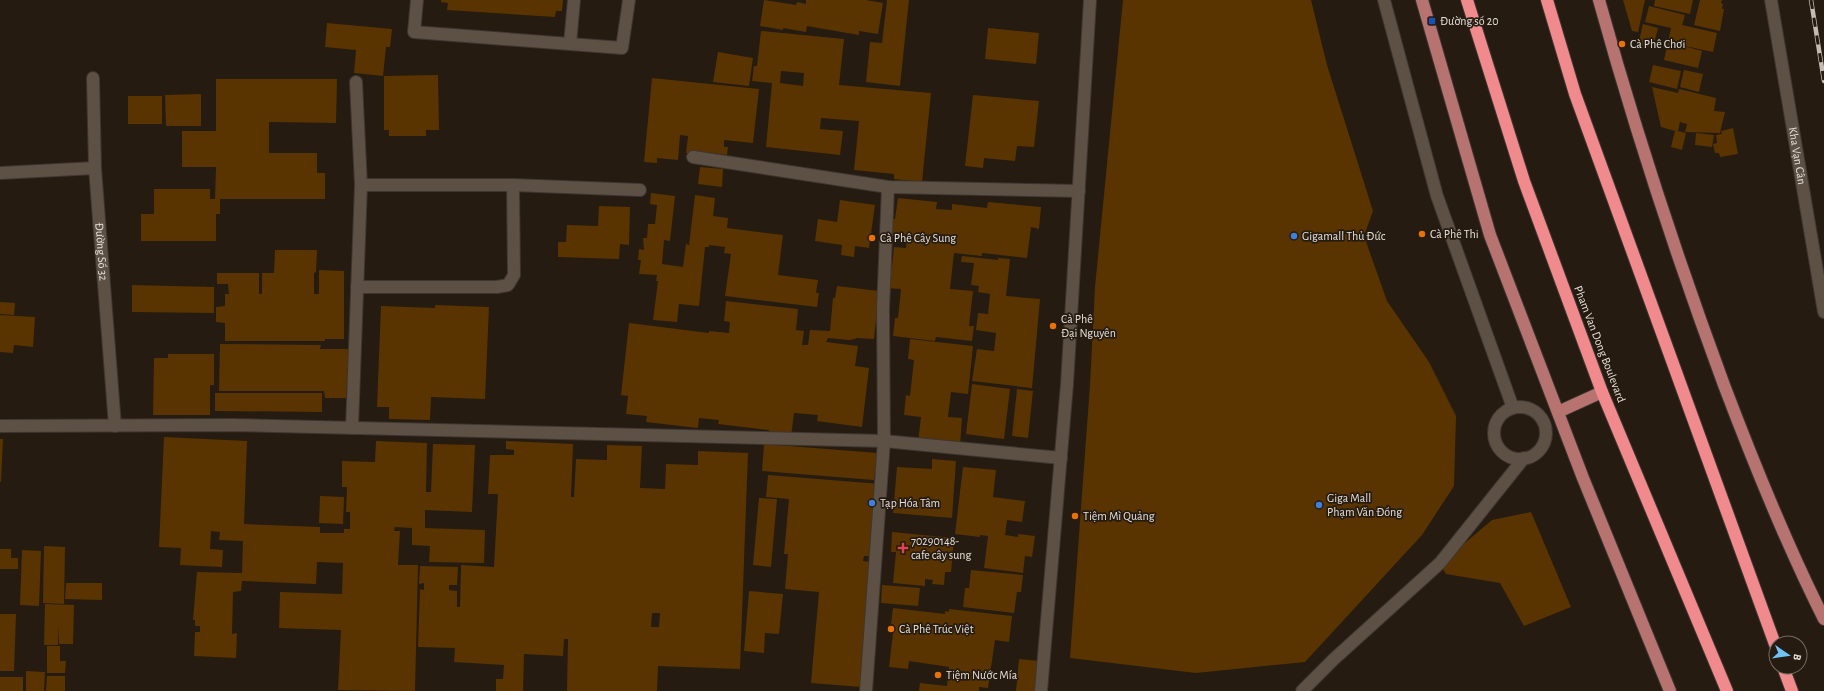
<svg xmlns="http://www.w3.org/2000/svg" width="1824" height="691" font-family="'Alegreya Sans',sans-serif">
  <rect width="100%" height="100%" fill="#251b11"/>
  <g fill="#593400" fill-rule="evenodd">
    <path d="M441 0H563L562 11H556L555 17 447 10 448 3 441 2Z"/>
    <path d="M764 0 796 5 797 2 806 4V0H866L883 3 878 34 859 31V35L807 26 806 32 783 28V30L760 26Z"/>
    <path d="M887 0H909L900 86 866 82 870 42 882 43Z"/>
    <path d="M1123 0H1311L1327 65 1373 211 1364 236 1387 301 1429 362 1456 416 1454 486 1422 535 1305 662 1196 673 1070 658 1090 385 1095 287Z"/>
    <path d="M1623 0H1645L1638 32 1632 31Z"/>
    <path d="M1655 0H1693L1690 14 1654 6Z"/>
    <path d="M1700 0H1722L1721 3 1723 4 1722 9H1724L1720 31 1694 25Z"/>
    <path d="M1649 6 1685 15 1682 25 1717 33 1713 52 1680 45 1702 51 1698 68 1664 60 1671 28 1645 22Z"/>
    <path d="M327 23 392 29 390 47H386L383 76 354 73 356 50 325 47Z"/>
    <path d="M1643 24 1658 28 1653 48 1638 45Z"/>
    <path d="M988 28 1039 33 1036 64 985 59Z"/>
    <path d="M761 31 844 39 839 85 931 93 922 182 894 179V174L854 170 859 121 821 118 820 129 843 131 840 155 766 147 772 83 752 81 754 66H757ZM781 71 804 73 803 86 780 83Z"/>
    <path d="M718 52 753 58 749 86 713 82Z"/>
    <path d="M1653 65 1681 71 1677 89 1649 82Z"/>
    <path d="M1684 70 1703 74 1699 92 1680 87Z"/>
    <path d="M438 75 439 130H426V136H389V130H384V76Z"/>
    <path d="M652 78 759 89 753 143 724 140V147H728L727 155 703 152V155L686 153 688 136 680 135 678 160 657 158V163L644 162Z"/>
    <path d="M216 79H337L336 123 269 122V153H317V173H325V199H220V214H216V241H141V214H154V189H210V199H215L216 167H182V131H216Z"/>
    <path d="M1652 87 1678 93 1679 89 1716 98 1714 111 1725 112 1720 133 1685 132 1687 124 1680 122 1678 131 1686 133 1682 150 1671 147 1675 131 1661 127Z"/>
    <path d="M201 94V126H166L165 95Z"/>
    <path d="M973 95 1039 101 1034 147 1017 146 1015 161 984 158 983 168 965 166Z"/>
    <rect x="128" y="96" width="34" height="28"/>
    <path d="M1733 128 1738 154 1720 157 1719 153H1715L1713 144 1717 143 1716 135 1722 134 1721 131Z"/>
    <path d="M1696 133 1714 135 1712 147 1695 145Z"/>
    <path d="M700 167 723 169 722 187 698 184Z"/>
    <path d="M651 193 675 196 670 241 664 240 662 264 683 267 686 244 689 245 695 195 715 198 713 216 728 218 727 228 783 235 778 275 818 280 816 293H819L817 307 725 296 731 254 724 253 725 247 709 245V247H705L699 306 679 304 677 322 653 320 658 281H656L657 275 639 274 641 260H638L639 249 644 250 643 238H647L648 224H655L657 205 650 204Z"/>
    <path d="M898 198 937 202 936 209 952 210V204L987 208 988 202 1041 207 1039 229 1031 227 1027 258 982 253V256L954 253 950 289 973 291 969 326H974L972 341 936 337 935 341 893 336 895 318H898L901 289 885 288 888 265 892 266 894 247 906 248 907 237 889 235 890 218 895 219Z"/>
    <path d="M840 200 875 205 869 248 855 246 854 257 841 255 842 245 815 241 818 219 837 222Z"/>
    <path d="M599 206 630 207 629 245 620 244 619 259 558 257V242H566L567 225 598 226Z"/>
    <path d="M275 250H317L316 272 314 273V294H319V270L344 271V339H325V341H225V323L216 322V307L225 306V294H229L228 284H217V273H259V294H262V273H274Z"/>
    <path d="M962 256 998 260V258L1010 259 1006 296 1040 299 1032 388 972 381 977 349 994 351 996 333 976 330 978 313 988 314 990 294 978 292 979 286 971 285 974 263 961 262Z"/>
    <path d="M132 285 214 287V313L132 312Z"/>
    <path d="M837 286 879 291 874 339 856 338 855 339 849 340 828 338 826 342 858 346 855 366 869 368 862 427 817 421 818 415 794 413 791 437 768 434 769 430 718 424 719 420 699 418 698 428 646 422 647 416 626 414 628 396 621 395 629 323 709 333V331L729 333 730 322 724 321 726 301 798 309 796 330 804 331 802 345H808L810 330 830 331 833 298H835Z"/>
    <path d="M0 302 15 303 14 315 0 314Z"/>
    <path d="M435 305 489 307 485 399 431 397 430 420 389 419V407H377L381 306 435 308Z"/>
    <path d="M0 315 35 317 33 347 14 345 13 353 0 352Z"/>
    <path d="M910 339 973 346 968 394 951 392 948 417 962 418 960 446 918 442 921 417 904 415 906 395 910 396 914 360 908 359Z"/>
    <path d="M220 344 321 345 320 349H349L346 398H325L324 391H219Z"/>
    <path d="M168 354H214V385H210V415H153L154 358H168Z"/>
    <path d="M972 384 1010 389 1004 439 966 434Z"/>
    <path d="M1017 389 1033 391 1028 438 1012 436Z"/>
    <path d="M215 393H322V412L215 411Z"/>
    <path d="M164 437 247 441 244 524 320 527V533H344V529H350V512H346L347 487H342V461L375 462 376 441 427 443 426 492H431L433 444 475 445 472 512 425 510V528L485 530 484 563 429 562 430 546 412 545V528L395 527 394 531H400L398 565H418L415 691 338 690 341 630 279 628 280 592 342 594 343 563 317 562 316 584 242 581 241 591 233 592 232 634 237 633 236 658 194 656 195 632H200V626H195V620H193L197 572 242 573 243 541 219 540 220 532 211 531 210 549 223 550 222 567 180 565 181 548 159 547Z"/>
    <path d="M0 439H3L1 482H0Z"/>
    <path d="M506 441 573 444 571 497H574L576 459 607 460V445L642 446 640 488 665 489 666 464 698 465V451L748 453 740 669 658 666 657 691H567L568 639H564L563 656 524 654 523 691H496V679H503L504 665 454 662 455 648 418 647 420 589 424 590V583L419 584 420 566 458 567 457 585H449V590L457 591V607H460L461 565 494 567 498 494H488L490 455H514V450L506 449ZM652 613H660L659 627H651Z"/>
    <path d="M764 444 877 453 874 480 762 471Z"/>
    <path d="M932 459 956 461 952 518 893 513 897 467 932 469Z"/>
    <path d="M963 467 996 470 993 497 1025 501 1022 522 1007 520 1005 535 1018 537V534L1035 536 1032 557 1025 556 1023 573 984 568 988 536 980 535V537L955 534Z"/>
    <path d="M768 475 880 484 874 556H864L863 561 872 562 861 687 811 683 819 592 785 589 788 554H784L789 499 766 497Z"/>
    <path d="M320 496 344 497 343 524 319 523Z"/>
    <path d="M759 498 777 499 771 567 753 565Z"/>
    <path d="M1531 512 1571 607 1524 626 1500 583 1446 574 1440 564 1492 520Z"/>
    <path d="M892 532 954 538 951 572H945L944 585 932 584 933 580 925 579V586L893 583 896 552H891Z"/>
    <path d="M44 546 65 547 64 604 43 603Z"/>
    <path d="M0 549H11V558H18V569H0Z"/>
    <path d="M22 550 41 551 39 606 20 605Z"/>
    <path d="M971 570 1023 575 1021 592H1017L1014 613 963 607 965 588H969Z"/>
    <path d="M66 583H102V600L65 599Z"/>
    <path d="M882 585 920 588 918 606 881 603Z"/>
    <path d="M749 591 783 594 779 634 765 633 764 653 744 651Z"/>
    <path d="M45 604 74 605 73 644H59V624L58 645H44Z"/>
    <path d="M893 608 945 614V611L949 612V609L1012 616 1009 642 995 640 988 688 979 687V691H919L920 683 947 686 949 667 909 661 908 669 889 667 894 625 891 624Z"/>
    <path d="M0 614H16L14 671H0Z"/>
    <path d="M47 646H60V661H66L65 673H47Z"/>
    <path d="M1019 659 1039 661 1036 691H1016Z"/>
    <path d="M26 671 45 672 44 691H26Z"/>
    <path d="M47 676H65V691H46Z"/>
    <rect x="0" y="677" width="23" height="14"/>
  </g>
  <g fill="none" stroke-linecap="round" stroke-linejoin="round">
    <g stroke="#3e3631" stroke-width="14">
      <g id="minor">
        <path d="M417 0 414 32 622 48 629 0"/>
        <path d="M1384 0 1437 196 1513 408"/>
        <path id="s1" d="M1771 0 1824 312"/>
        <path d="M570 44 574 0"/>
        <path id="s2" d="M93 78 95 168 115 426"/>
        <path d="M356 82 361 185"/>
        <path d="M693 157 888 187 1079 191"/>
        <path d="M0 173 95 168"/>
        <path d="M357 287H497L508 285 514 275 513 185"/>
        <circle cx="1520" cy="433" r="26"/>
        <path d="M0 426 232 425 884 441 1061 458"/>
        <path d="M352 428 361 185H513L640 190"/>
        <path d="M866 691 884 441 883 309 888 187"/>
        <path d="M1041 691 1067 384 1090 0"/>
        <path d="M1302 691 1334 659 1440 563 1524 458"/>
      </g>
    </g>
    <g stroke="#3e3631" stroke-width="14">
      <g id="major">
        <path d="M1422 0 1490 235 1583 478 1670 691"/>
        <path d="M1599 0C1635 130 1677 258 1724 385 1754 464 1786 544 1824 619"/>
        <path d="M1558 412 1602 392"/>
      </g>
    </g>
    <g stroke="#3e3631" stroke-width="14">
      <g id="highway">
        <path d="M1467 0 1524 181 1602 392 1727 691"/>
        <path d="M1547 0 1575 94 1776 647"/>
        <path d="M1783 667 1792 691"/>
      </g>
    </g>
    <use href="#minor" stroke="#5d5145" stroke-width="12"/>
    <use href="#major" stroke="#b67370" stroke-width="12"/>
    <use href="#highway" stroke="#f18a8d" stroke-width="12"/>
    <g stroke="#c4bcb4" stroke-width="4.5">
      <path id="rail" d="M1811 0 1824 81"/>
    </g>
    <use href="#rail" stroke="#251b11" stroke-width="3" stroke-dasharray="9" stroke-linecap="butt"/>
  </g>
  <rect fill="#1a4fb4" stroke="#251b11" stroke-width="1.5" x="1428" y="17" width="8" height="8" rx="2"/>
  <g fill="#e8710a" stroke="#251b11" stroke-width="1.5">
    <circle cx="1622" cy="44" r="4"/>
    <circle cx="1422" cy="234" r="4"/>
    <circle cx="872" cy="238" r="4"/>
    <circle cx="1053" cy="326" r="4"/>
    <circle cx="1075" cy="516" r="4"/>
    <circle cx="891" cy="629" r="4"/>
    <circle cx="938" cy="675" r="4"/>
  </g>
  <g fill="#3f7fe0" stroke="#251b11" stroke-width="1.5">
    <circle cx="1294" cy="236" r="4"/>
    <circle cx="872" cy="503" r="4"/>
    <circle cx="1319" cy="505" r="4"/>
  </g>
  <path fill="#e0444e" stroke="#251b11" stroke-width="1.5" d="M901 542h4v4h4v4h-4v4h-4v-4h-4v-4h4z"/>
  <g text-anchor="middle" stroke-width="3.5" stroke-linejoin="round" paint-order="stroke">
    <g font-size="12" fill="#e7e0d9" stroke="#251b11" text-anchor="start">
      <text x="1440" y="25">Đường số 20</text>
      <text x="1630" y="48">Cà Phê Chơi</text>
      <text x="1430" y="238">Cà Phê Thi</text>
      <text x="1302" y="240">Gigamall Thủ Đức</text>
      <text x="880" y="242">Cà Phê Cây Sung</text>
      <text x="1061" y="323">Cà Phê<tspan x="1061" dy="14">Đại Nguyên</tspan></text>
      <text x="1327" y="502">Giga Mall<tspan x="1327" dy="14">Phạm Văn Đồng</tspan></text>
      <text x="880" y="507">Tạp Hóa Tâm</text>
      <text x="1083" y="520">Tiệm Mì Quảng</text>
      <text x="911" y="545">70290148-<tspan x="911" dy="14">cafe cây sung</tspan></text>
      <text x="899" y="633">Cà Phê Trúc Việt</text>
      <text x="946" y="679">Tiệm Nước Mía</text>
    </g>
    <g font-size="12" fill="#e7e0d9" stroke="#251b11">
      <text dy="4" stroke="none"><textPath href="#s1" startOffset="158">Kha Vạn Cân</textPath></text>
      <text dy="4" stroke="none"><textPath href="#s2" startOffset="174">Đường Số 32</textPath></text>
      <text transform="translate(1600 344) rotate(69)" y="4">Pham Van Dong Boulevard</text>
    </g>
  </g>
  <g transform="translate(1788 655) rotate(103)"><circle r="19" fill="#251b11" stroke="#736a61"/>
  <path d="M0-3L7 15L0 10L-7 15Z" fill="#70c1f4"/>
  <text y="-6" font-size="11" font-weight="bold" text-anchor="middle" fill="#e7e0d9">B</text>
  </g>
</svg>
